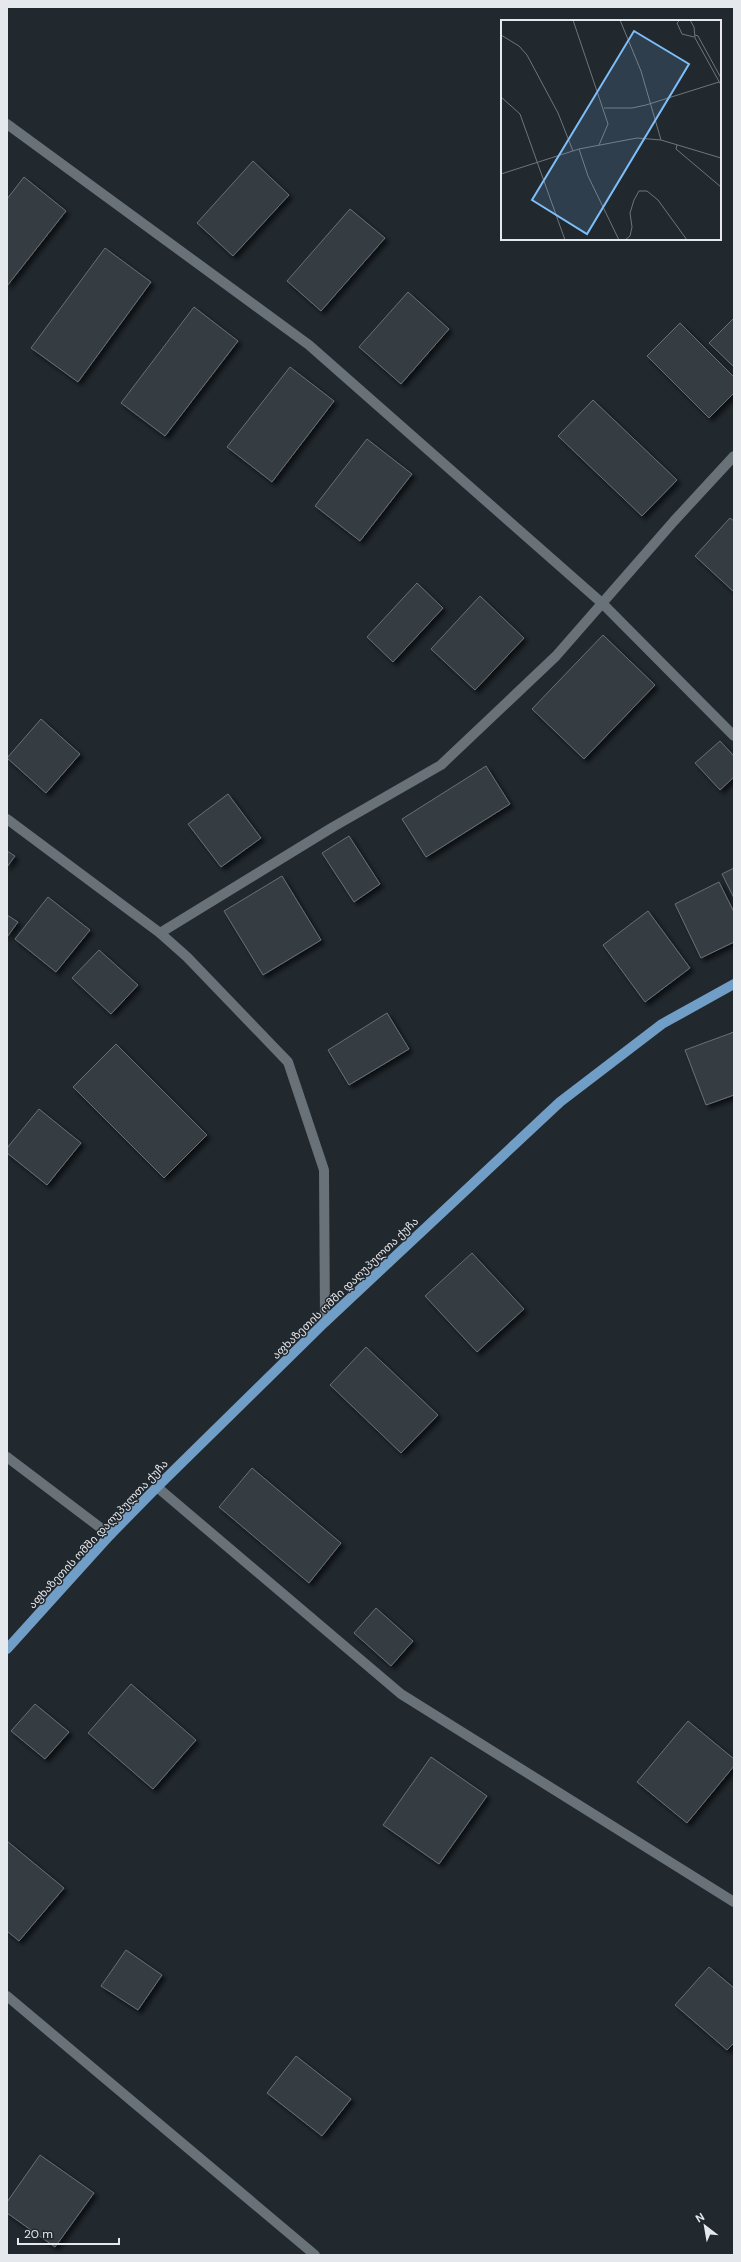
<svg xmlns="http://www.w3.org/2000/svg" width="741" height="2262" font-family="'DM Sans','Noto Sans Georgian',sans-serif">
  <defs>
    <filter id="shadow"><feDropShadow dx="3.5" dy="3.5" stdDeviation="2" flood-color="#0009"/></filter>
  </defs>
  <rect width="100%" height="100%" fill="#21282e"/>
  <g fill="#353c43" stroke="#687078" filter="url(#shadow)">
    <path d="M253 161 289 195 233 256 197 223Z"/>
    <path d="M24 177 66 211 7 286V199Z"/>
    <path d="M350 209 385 238 321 311 287 281Z"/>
    <path d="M105 248 151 282 78 382 31 348Z"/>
    <path d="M408 292 449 329 401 384 359 347Z"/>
    <path d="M194 307 238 341 165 436 121 403Z"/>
    <path d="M734 318V367L709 343Z"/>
    <path d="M680 323 734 377V393L709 418 647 356Z"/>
    <path d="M290 367 334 401 272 482 227 447Z"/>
    <path d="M593 400 677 480 642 516 558 436Z"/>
    <path d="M367 439 412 474 360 541 315 506Z"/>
    <path d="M730 518 734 521V592L695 556Z"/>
    <path d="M417 583 443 608 393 662 367 637Z"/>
    <path d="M480 596 524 638 475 690 431 649Z"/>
    <path d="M603 635 655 685 584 759 532 709Z"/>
    <path d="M41 719 80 754 46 793 7 758Z"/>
    <path d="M720 741 734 756V777L720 790 695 763Z"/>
    <path d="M486 766 510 804 426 857 402 819Z"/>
    <path d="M228 794 261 838 221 867 188 824Z"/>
    <path d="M349 836 380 884 354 902 322 853Z"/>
    <path d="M7 851 15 856 7 867Z"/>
    <path d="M734 868V898L722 874Z"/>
    <path d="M282 876 321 940 263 975 224 911Z"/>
    <path d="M719 882 734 912V942L701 958 675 904Z"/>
    <path d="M48 897 90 930 56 972 15 939Z"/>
    <path d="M648 911 690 968 645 1002 603 945Z"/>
    <path d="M7 915 18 922 7 937Z"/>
    <path d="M99 950 138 985 111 1014 72 978Z"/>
    <path d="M387 1013 409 1049 349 1085 328 1050Z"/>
    <path d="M734 1032V1095L706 1105 685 1050Z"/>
    <path d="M116 1044 207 1135 164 1178 73 1087Z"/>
    <path d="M39 1109 81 1143 47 1185 7 1153V1148Z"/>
    <path d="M472 1253 524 1309 477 1352 425 1296Z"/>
    <path d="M366 1347 438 1415 401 1453 330 1385Z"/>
    <path d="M252 1468 341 1543 309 1583 219 1507Z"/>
    <path d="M376 1608 413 1641 391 1666 354 1633Z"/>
    <path d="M131 1684 196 1740 153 1789 88 1733Z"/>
    <path d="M35 1704 69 1732 45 1759 11 1731Z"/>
    <path d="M688 1721 734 1759V1766L687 1823 637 1782Z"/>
    <path d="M431 1757 487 1796 439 1864 383 1825Z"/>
    <path d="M7 1841 64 1888 19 1941 7 1931Z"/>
    <path d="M126 1950 162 1975 138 2010 101 1986Z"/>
    <path d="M709 1967 734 1988V2043L727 2050 675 2005Z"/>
    <path d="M296 2056 351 2099 322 2136 267 2093Z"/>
    <path d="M40 2155 94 2193 55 2247 7 2213V2202Z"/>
  </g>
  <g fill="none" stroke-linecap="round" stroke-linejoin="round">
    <g stroke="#697179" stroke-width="10">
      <path d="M7 124 309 345 603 604 734 736"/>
      <path d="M7 819 160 933 187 957 288 1062 324 1170 325 1322"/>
      <path d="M160 933 333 827 441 765 556 656 674 521 734 456"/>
      <path d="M7 1457 110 1535"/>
      <path d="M157 1487 401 1694 734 1902"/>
      <path d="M7 1996 315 2255"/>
    </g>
    <path stroke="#719ec7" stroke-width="10" d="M7 1649 110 1535 157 1487 325 1322 560 1102 662 1024 734 984"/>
  </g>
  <g text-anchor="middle" stroke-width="3" stroke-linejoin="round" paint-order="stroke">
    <g font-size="11" fill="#e5e9ee" stroke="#21282e">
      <text transform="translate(345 1288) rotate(-44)" y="4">აფხაზეთის ომში დაღუპულთა ქუჩა</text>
      <text transform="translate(98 1534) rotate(-47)" y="4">აფხაზეთის ომში დაღუპულთა ქუჩა</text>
    </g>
  </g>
  <g transform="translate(501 20)">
    <rect width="220" height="220" fill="#21282e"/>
    <path fill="none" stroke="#6f757b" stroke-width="1" d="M72 0 107 104 98 125M119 0 140 51 160 120M179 0 176 3 181 14 193 17M189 0 193 7 194 18 220 65M0 15 18 26 26 35 57 93 72 131M194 15 197 16 220 58M0 77 19 94 64 220M103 88H131L145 85 218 62M176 125 175 129 220 167M78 129 87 156 118 220M0 154 78 129 136 118 160 120 220 138M124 220 129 216 131 207 129 193 133 180 138 171H146L157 180 186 220"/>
    <path fill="#7dbef9" fill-opacity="0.15" stroke="#7dbef9" stroke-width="2" d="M133 11 188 44 86 214 31 180Z"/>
    <rect width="220" height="220" fill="none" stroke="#e5e9ee" stroke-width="2"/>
  </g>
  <rect width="741" height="2262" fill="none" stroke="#e5e9ee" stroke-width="16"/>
  <g transform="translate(705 2226) rotate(329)" stroke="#21282e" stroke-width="3" paint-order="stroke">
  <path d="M0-3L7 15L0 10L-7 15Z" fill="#e5e9ee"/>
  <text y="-6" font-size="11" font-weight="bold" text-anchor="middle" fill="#e5e9ee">N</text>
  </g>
  <path d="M18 2238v6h101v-6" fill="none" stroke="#e5e9ee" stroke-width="2"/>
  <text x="24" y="2238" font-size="12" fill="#e5e9ee" stroke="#21282e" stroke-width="3" paint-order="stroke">20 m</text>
</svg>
